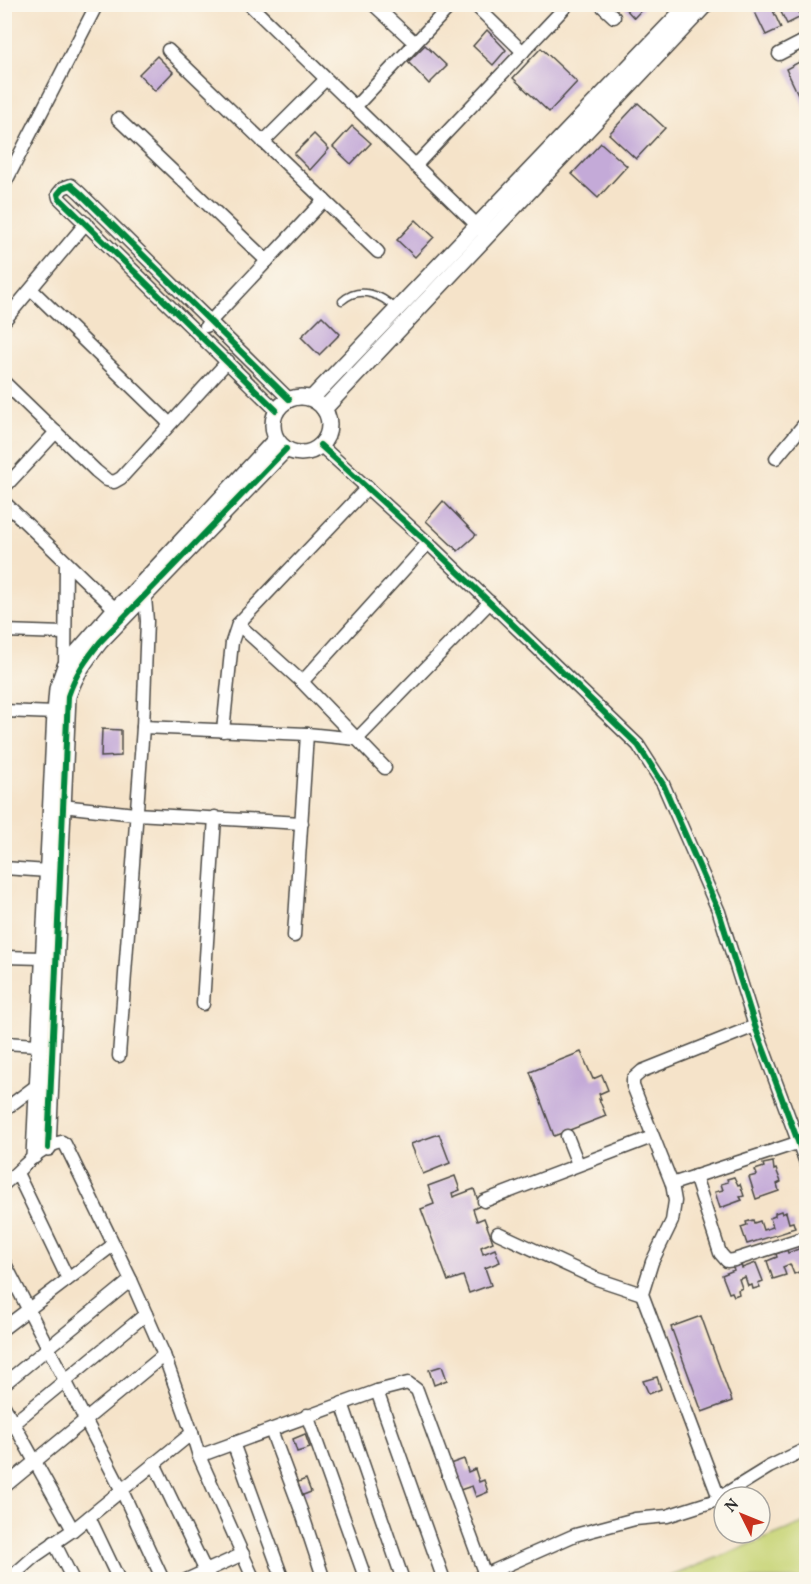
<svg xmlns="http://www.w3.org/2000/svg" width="811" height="1584" font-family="Vollkorn,serif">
  <rect width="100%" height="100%" fill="#fbf7ec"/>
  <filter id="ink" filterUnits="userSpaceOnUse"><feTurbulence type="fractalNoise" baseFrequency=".0167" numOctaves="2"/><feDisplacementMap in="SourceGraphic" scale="12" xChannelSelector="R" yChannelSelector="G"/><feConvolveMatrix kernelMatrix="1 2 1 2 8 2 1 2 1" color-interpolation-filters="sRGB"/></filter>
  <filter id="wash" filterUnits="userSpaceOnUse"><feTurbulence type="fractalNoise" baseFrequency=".008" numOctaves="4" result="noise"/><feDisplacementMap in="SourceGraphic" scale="24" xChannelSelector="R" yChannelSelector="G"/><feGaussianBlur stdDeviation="1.35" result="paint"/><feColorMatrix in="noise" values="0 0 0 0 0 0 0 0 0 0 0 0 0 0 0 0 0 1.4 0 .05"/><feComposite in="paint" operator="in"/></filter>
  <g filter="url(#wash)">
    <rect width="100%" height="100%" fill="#f5e3c9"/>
    <path fill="#c7d476" stroke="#798050" stroke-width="1.5" d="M806 1522V1579H664Z"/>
    <g id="blocks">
      <g fill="#c4aad8">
        <path d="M621 4H647L634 18Z"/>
        <path d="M751 4H770L781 28 766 35Z"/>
        <path d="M777 4H795L801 17 787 24Z"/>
        <path d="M487 30 506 50 493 65 473 46Z"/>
        <path d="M425 45 447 66 429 84 408 62Z"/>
        <path d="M541 48 577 82 549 112 513 78Z"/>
        <path d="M157 56 173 72 155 91 139 74Z"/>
        <path d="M801 61 806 74V111L786 69Z"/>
        <path d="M638 103 665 128 636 159 609 134Z"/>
        <path d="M352 126 371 143 351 164 333 147Z"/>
        <path d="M314 134 329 149 310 170 294 154Z"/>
        <path d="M601 143 627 166 598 198 572 174Z"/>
        <path d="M416 220 434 237 415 257 397 240Z"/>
        <path d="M322 316 340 334 319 355 301 337Z"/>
        <path d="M443 501 476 535 458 551 426 521Z"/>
        <path d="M102 729 121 730V756L101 757Z"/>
        <path d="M581 1052 593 1079 602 1075 608 1090 599 1094 601 1099H599L606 1116 554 1136 530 1072Z"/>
        <path d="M439 1134 450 1163 423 1174 411 1144Z"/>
        <path d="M773 1162 774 1170 776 1169 781 1182 777 1184 779 1191 756 1199 749 1177 757 1175 755 1170 764 1167 763 1164Z"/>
        <path d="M455 1176 460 1190 452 1193 453 1197 474 1189 480 1206 473 1209 477 1221 484 1218 493 1242 481 1247 483 1254 495 1249 500 1262 485 1268 491 1285 469 1293 463 1276 448 1281 421 1209 434 1204 428 1186Z"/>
        <path d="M734 1177 738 1185 740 1184 744 1196 740 1197 742 1200 720 1208 715 1192 723 1190 721 1184 728 1182 727 1179Z"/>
        <path d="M781 1211 782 1214 786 1212 789 1223 793 1222 795 1228 788 1230 789 1231 747 1244 741 1227 747 1225 746 1222 753 1220 754 1223 760 1221 763 1230 773 1227 770 1218 775 1216V1213Z"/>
        <path d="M801 1248 806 1269 794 1274 790 1264 783 1267 786 1275 773 1279 767 1261 777 1257 776 1254 787 1250 788 1253Z"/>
        <path d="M756 1263 763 1281 758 1283 760 1287 753 1289 752 1285 748 1286 745 1277 739 1279 742 1288 738 1290 739 1294 734 1296 732 1292 729 1293 722 1275 734 1270 733 1267 741 1264 742 1268Z"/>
        <path d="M701 1316 732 1401 702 1412 671 1327Z"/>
        <path d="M442 1366 447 1380 434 1385 429 1370Z"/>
        <path d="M657 1377 661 1389 649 1394 643 1381Z"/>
        <path d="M305 1434 310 1448 297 1452 293 1439Z"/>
        <path d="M464 1459 468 1472 475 1469 479 1482 484 1480 488 1492 476 1497 472 1486 457 1491 447 1465Z"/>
        <path d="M306 1479 311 1492 298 1497 293 1484Z"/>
      </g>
    </g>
  </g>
  <g filter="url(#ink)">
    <use href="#blocks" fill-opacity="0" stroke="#494743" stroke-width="1.5"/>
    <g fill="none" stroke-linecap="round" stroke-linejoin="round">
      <g stroke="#494743" stroke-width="9">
        <path id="service" d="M342 301C360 285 382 295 396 309"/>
      </g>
      <g stroke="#494743" stroke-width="15">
        <g id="minor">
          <path d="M249 4 483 231"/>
          <path d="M373 4 415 43"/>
          <path d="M474 4 523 52"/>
          <path d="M600 4 614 17"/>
          <path d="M168 50 378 252"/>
          <path d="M779 54 806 40"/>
          <path d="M355 107 452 4"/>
          <path d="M118 119 267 261"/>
          <path d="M263 142 326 79"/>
          <path d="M415 166 568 4"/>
          <path d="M4 185 97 4"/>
          <path d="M32 290 169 423"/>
          <path d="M4 321 86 223"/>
          <path d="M206 326 324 200"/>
          <path d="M4 382 96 471 107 480 114 482 121 478 228 361"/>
          <path d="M276 410 59 198 58 194 63 188 71 185 80 193 289 399"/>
          <path d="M320 445 428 543 638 745 663 784 719 912 755 1026 806 1163"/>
          <path d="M776 458 806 422"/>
          <path d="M4 488 56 432"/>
          <path d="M4 502 115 609"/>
          <path d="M238 624 302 682 385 768"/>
          <path d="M4 631 64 633"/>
          <path d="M65 666 66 562"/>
          <path d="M302 682 428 543"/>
          <path d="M4 711 55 713"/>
          <path d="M143 727 307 734 357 739 490 602"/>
          <path d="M223 731 232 642 238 624 368 487"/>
          <path d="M62 806 135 814 302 823"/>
          <path d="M4 868 48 871"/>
          <path d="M294 936 307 734"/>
          <path d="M4 957 43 958"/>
          <path d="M203 1004 215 817"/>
          <path d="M4 1043 38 1045"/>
          <path d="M119 1056 143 727 147 621 145 597"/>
          <path d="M4 1110 36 1086 44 1083"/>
          <path d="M567 1136 578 1164"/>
          <path d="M17 1173 68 1279"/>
          <path d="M695 1176 720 1253 727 1261 734 1260 806 1237"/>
          <path d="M4 1184C22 1169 39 1146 62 1142L65 1144 131 1280 4 1384"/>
          <path d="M672 1184 800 1142"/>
          <path d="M484 1201 652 1137"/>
          <path d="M498 1233 597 1279 642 1294"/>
          <path d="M4 1262 122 1491 163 1580"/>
          <path d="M4 1328 113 1245"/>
          <path d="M377 1391 444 1580"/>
          <path d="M342 1403 403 1580"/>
          <path d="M4 1406 73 1530 192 1433 164 1355 131 1280"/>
          <path d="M307 1415 366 1580"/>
          <path d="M271 1430 302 1513 324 1580"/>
          <path d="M4 1431 146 1314"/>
          <path d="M192 1433 199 1456 254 1580"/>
          <path d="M233 1443 283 1580"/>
          <path d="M199 1456 377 1391 408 1383 417 1390 485 1575"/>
          <path d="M154 1463 210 1580"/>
          <path d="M4 1487 164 1355"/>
          <path d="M719 1498 642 1294 652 1262 672 1221 675 1201 672 1184 633 1086V1079L642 1071 755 1026"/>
          <path d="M89 1517 119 1580"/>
          <path d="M54 1542 73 1580"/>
          <path d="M4 1566 10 1578"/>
          <path d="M8 1580 35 1556 73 1530"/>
          <path d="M186 1580 243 1554"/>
          <path d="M473 1580 575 1535 635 1519 667 1516 714 1501 769 1467 806 1449"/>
        </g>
      </g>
      <g stroke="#494743" stroke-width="18">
        <g id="tertiary">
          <circle cx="301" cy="425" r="28"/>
          <path d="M312 398 689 4"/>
          <path d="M324 409 706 4"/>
          <path d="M48 1148 68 696C76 673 85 661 100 642L286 449"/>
          <path d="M34 1156 55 713 57 689 65 666 115 609 132 594 276 439"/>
        </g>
      </g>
      <use href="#service" stroke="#fff" stroke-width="6"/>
      <use href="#minor" stroke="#fff" stroke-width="12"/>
      <use href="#tertiary" stroke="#fff" stroke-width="15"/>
      <g stroke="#fbf7ec" stroke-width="10">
        <g id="cycleway">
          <path d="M276 410 59 198 58 194 63 188 71 185 80 193 289 399"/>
          <path d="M320 445 428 543 638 745 663 784 719 912 755 1026 806 1163"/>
          <path d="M48 1148 68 696C76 673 85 661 100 642L286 449"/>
        </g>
      </g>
      <use href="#cycleway" stroke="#00873e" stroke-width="6"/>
    </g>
  </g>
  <rect width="811" height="1584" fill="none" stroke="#fbf7ec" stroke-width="24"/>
  <g transform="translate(742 1515) rotate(313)"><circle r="28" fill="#fbf7ec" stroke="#a8a59f" stroke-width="1.5"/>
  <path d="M0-4.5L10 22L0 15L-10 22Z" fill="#c8321e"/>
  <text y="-9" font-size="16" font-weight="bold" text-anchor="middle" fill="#2b2b2b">N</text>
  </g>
</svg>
